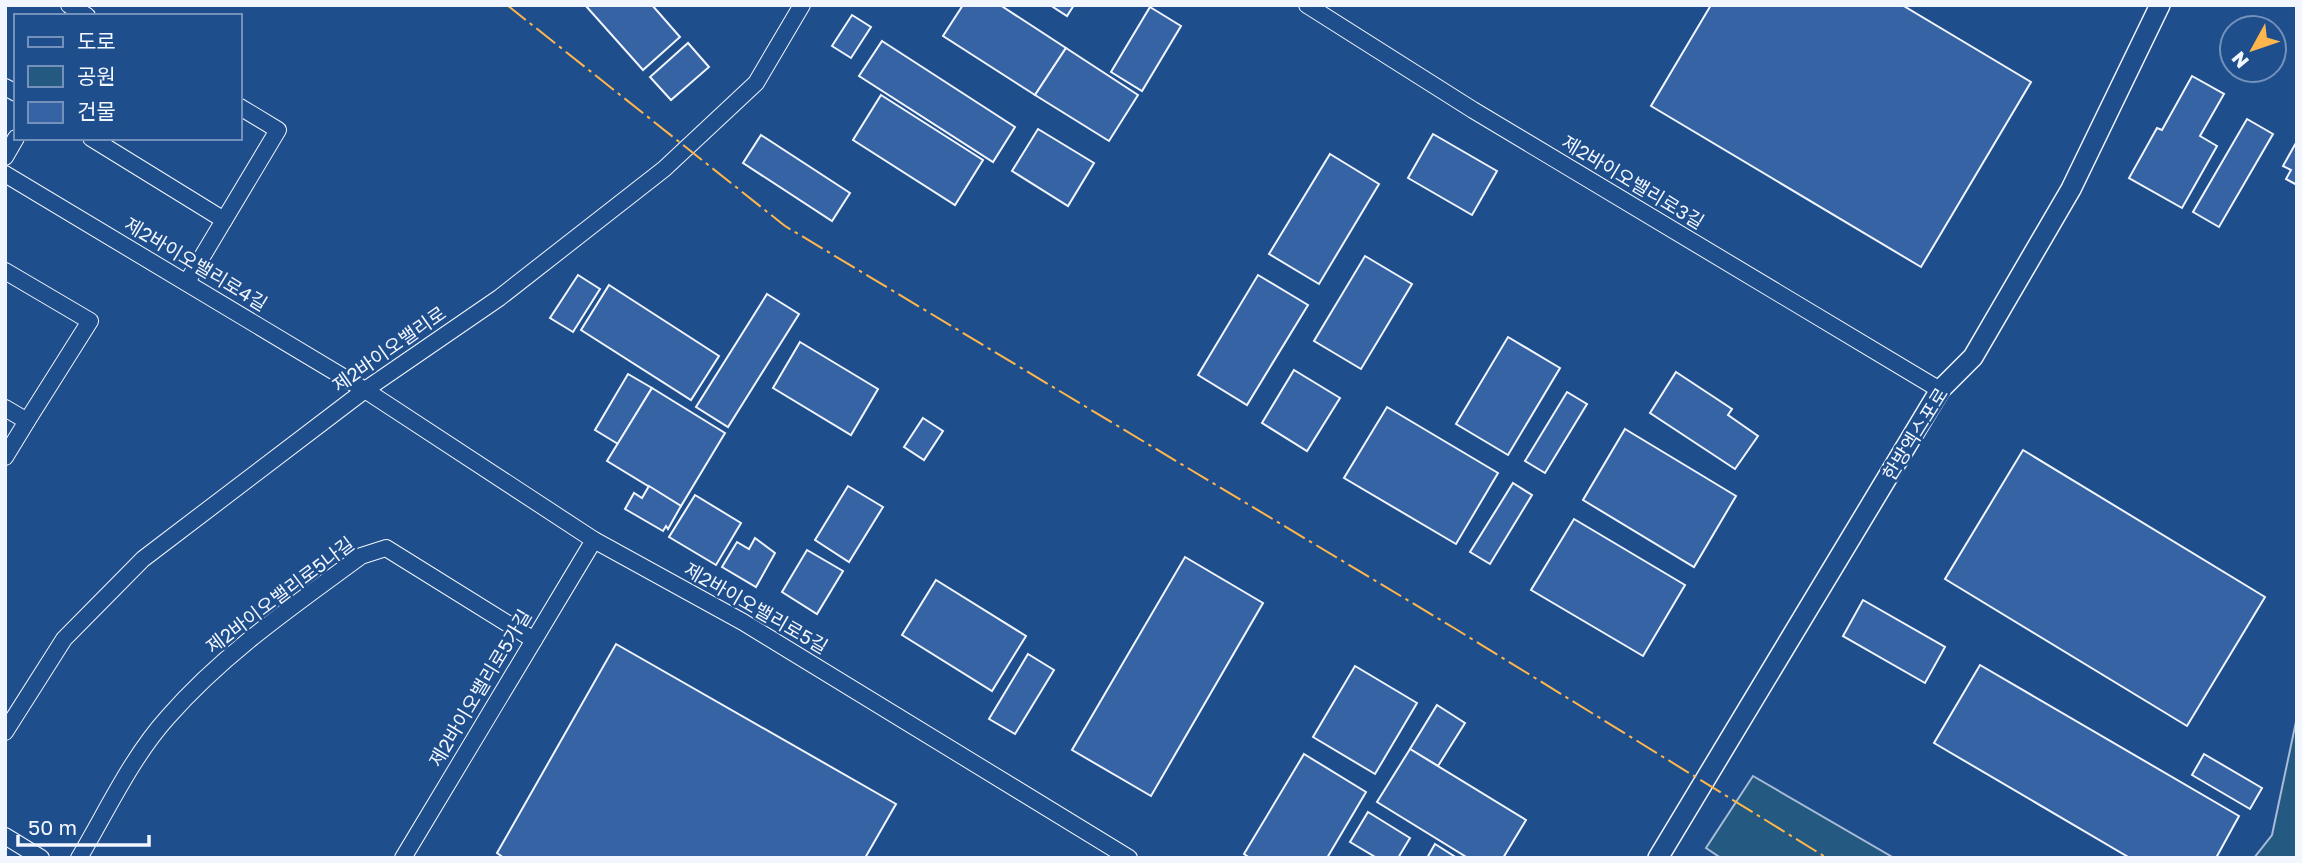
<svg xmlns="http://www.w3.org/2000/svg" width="2302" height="863" font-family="'Golos Text','Noto Sans KR',sans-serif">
  <rect width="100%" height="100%" fill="#1f4e8c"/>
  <g fill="#245a82" stroke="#a8bbd7" stroke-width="2">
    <path d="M2297 717V858H2254L2272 835Z"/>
    <path d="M1753 776 1894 858H1721L1706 848Z"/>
  </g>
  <g fill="#3563a3" stroke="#f2f6ff" stroke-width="2">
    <path d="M585 5H652L680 37 643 70Z"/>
    <path d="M963 5H1000L1066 48 1035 95 943 36Z"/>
    <path d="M1050 5H1074L1067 16Z"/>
    <path d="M1711 5H1902L2031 82 1921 267 1651 106Z"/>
    <path d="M1150 7 1181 26 1142 91 1111 72Z"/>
    <path d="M852 15 871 27 851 58 832 46Z"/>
    <path d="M882 41 1015 127 993 162 859 76Z"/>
    <path d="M688 43 709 67 671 100 650 77Z"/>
    <path d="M1066 48 1138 95 1109 141 1035 95Z"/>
    <path d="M2192 76 2224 94 2200 136 2217 146 2182 208 2129 178 2157 128 2162 130Z"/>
    <path d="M881 95 983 160 955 205 853 140Z"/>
    <path d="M2247 119 2273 134 2219 227 2193 212Z"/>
    <path d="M1038 129 1094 163 1068 206 1012 171Z"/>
    <path d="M1433 134 1497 171 1472 215 1408 178Z"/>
    <path d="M761 135 850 193 832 221 743 163Z"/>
    <path d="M2297 141V185L2286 179 2291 170 2283 166Z"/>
    <path d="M1330 154 1379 184 1319 284 1269 254Z"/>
    <path d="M1365 256 1412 284 1361 369 1314 341Z"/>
    <path d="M578 275 600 289 573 332 550 318Z"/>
    <path d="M1258 275 1308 305 1247 405 1198 375Z"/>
    <path d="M609 285 719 356 691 400 581 330Z"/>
    <path d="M767 294 799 314 728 427 696 407Z"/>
    <path d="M1508 337 1560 368 1508 455 1456 424Z"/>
    <path d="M800 342 878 389 851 435 773 388Z"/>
    <path d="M1294 370 1340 398 1307 451 1262 423Z"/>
    <path d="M1676 372 1732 409 1728 415 1758 436 1735 469 1650 413Z"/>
    <path d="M628 374 652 388 618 444 595 430Z"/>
    <path d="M652 388 725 433 681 506 607 461Z"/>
    <path d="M1567 392 1587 404 1545 473 1525 461Z"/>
    <path d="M1387 407 1498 473 1456 544 1344 478Z"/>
    <path d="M923 418 943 431 924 460 904 447Z"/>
    <path d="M1625 429 1736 496 1694 567 1583 500Z"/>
    <path d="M2023 450 2265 597 2187 726 1945 579Z"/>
    <path d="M1513 483 1532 495 1490 564 1470 552Z"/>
    <path d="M649 486 681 506 668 529 666 526 663 531 625 509 634 493 642 498Z"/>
    <path d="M848 486 883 507 849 562 815 540Z"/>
    <path d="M695 495 741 523 716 565 669 537Z"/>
    <path d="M1574 519 1685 585 1643 656 1531 590Z"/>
    <path d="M755 538 775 553 756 587 722 567 737 542 749 549Z"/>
    <path d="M807 550 843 571 817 614 782 592Z"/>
    <path d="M1185 557 1263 603 1151 796 1072 750Z"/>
    <path d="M936 580 1026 636 992 691 902 635Z"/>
    <path d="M1863 600 1945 647 1925 683 1843 636Z"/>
    <path d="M616 644 896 804 865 858H504L497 853Z"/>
    <path d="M1028 654 1054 670 1015 734 989 719Z"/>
    <path d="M1980 665 2239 816 2216 858H2130L1934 743Z"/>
    <path d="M1355 666 1417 703 1375 774 1313 737Z"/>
    <path d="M1437 705 1465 723 1438 766 1410 749Z"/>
    <path d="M1410 749 1526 820 1503 858H1468L1377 802Z"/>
    <path d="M1304 754 1366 792 1327 858H1250L1244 854Z"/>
    <path d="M2204 754 2262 788 2250 809 2192 775Z"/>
    <path d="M1368 812 1410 838 1398 858H1377L1350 842Z"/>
    <path d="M1435 844 1457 858H1427Z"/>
  </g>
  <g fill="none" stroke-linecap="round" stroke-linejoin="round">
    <g stroke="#f2f6ff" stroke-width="18">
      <g id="minor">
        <path d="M69 5 87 16"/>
        <path d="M1307 5 1473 110 1940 390"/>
        <path d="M5 87 16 93"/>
        <path d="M91 138 224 220"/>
        <path d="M5 157 16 138"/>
        <path d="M5 174 365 390 594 540 743 622 1129 858"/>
        <path d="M5 271 90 321 27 421"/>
        <path d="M187 282 278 130 240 107"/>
        <path d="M5 408 27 421 5 457"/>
        <path d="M5 732 64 639 143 559 365 390 499 298 664 169 756 83 802 5"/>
        <path d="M5 836 41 858"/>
        <path d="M79 858C107 811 131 758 168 717 224 653 293 606 361 556L386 548 534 640"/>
        <path d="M403 858 594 540"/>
      </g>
    </g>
    <g stroke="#f2f6ff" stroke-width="22">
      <path id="tertiary" d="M1658 858 1940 390 1973 357 2071 189 2160 5"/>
    </g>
    <use href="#minor" stroke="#1f4e8c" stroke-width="16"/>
    <use href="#tertiary" stroke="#1f4e8c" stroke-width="19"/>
    <path stroke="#ffb74d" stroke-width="2" stroke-dasharray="24 5 3.5 5" stroke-linecap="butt" d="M507 5 785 226 1454 628 1827 858"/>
  </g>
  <g text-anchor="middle" stroke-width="5" stroke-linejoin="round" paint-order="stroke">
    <g font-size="19" fill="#f2f6ff" stroke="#1f4e8c">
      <text transform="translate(1633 182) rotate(31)" y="7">제2바이오밸리로3길</text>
      <text transform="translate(196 264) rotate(31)" y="7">제2바이오밸리로4길</text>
      <text transform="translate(389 349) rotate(-35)" y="7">제2바이오밸리로</text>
      <text transform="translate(1915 434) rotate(-58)" y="7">한방엑스포로</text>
      <text transform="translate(280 595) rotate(-37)" y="7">제2바이오밸리로5나길</text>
      <text transform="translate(756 608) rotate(30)" y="7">제2바이오밸리로5길</text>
      <text transform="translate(480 688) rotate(-59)" y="7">제2바이오밸리로5가길</text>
    </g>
  </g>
  <rect width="2302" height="863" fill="none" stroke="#f2f6ff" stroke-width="14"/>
  <rect x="14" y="14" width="228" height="126" fill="#1f4e8c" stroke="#7391ba" stroke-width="2"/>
  <rect x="28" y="37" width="35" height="10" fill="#1f4e8c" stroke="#7391ba" stroke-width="2"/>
  <text x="77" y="49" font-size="21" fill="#f2f6ff">도로</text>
  <rect x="28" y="66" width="35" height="21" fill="#245a82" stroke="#7391ba" stroke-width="2"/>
  <text x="77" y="84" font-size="21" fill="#f2f6ff">공원</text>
  <rect x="28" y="102" width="35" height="21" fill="#3563a3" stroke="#7391ba" stroke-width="2"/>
  <text x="77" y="119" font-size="21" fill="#f2f6ff">건물</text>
  <g transform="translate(2253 49) rotate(230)"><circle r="33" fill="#1f4e8c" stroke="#7391ba" stroke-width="2"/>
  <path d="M0-5L12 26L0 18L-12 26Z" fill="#ffb74d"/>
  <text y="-10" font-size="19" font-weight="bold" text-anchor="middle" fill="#f2f6ff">N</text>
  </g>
  <path d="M18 835v10h131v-10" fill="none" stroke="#f2f6ff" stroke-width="3.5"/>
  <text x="28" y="835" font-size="21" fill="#f2f6ff" stroke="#1f4e8c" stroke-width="5" paint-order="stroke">50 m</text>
</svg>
